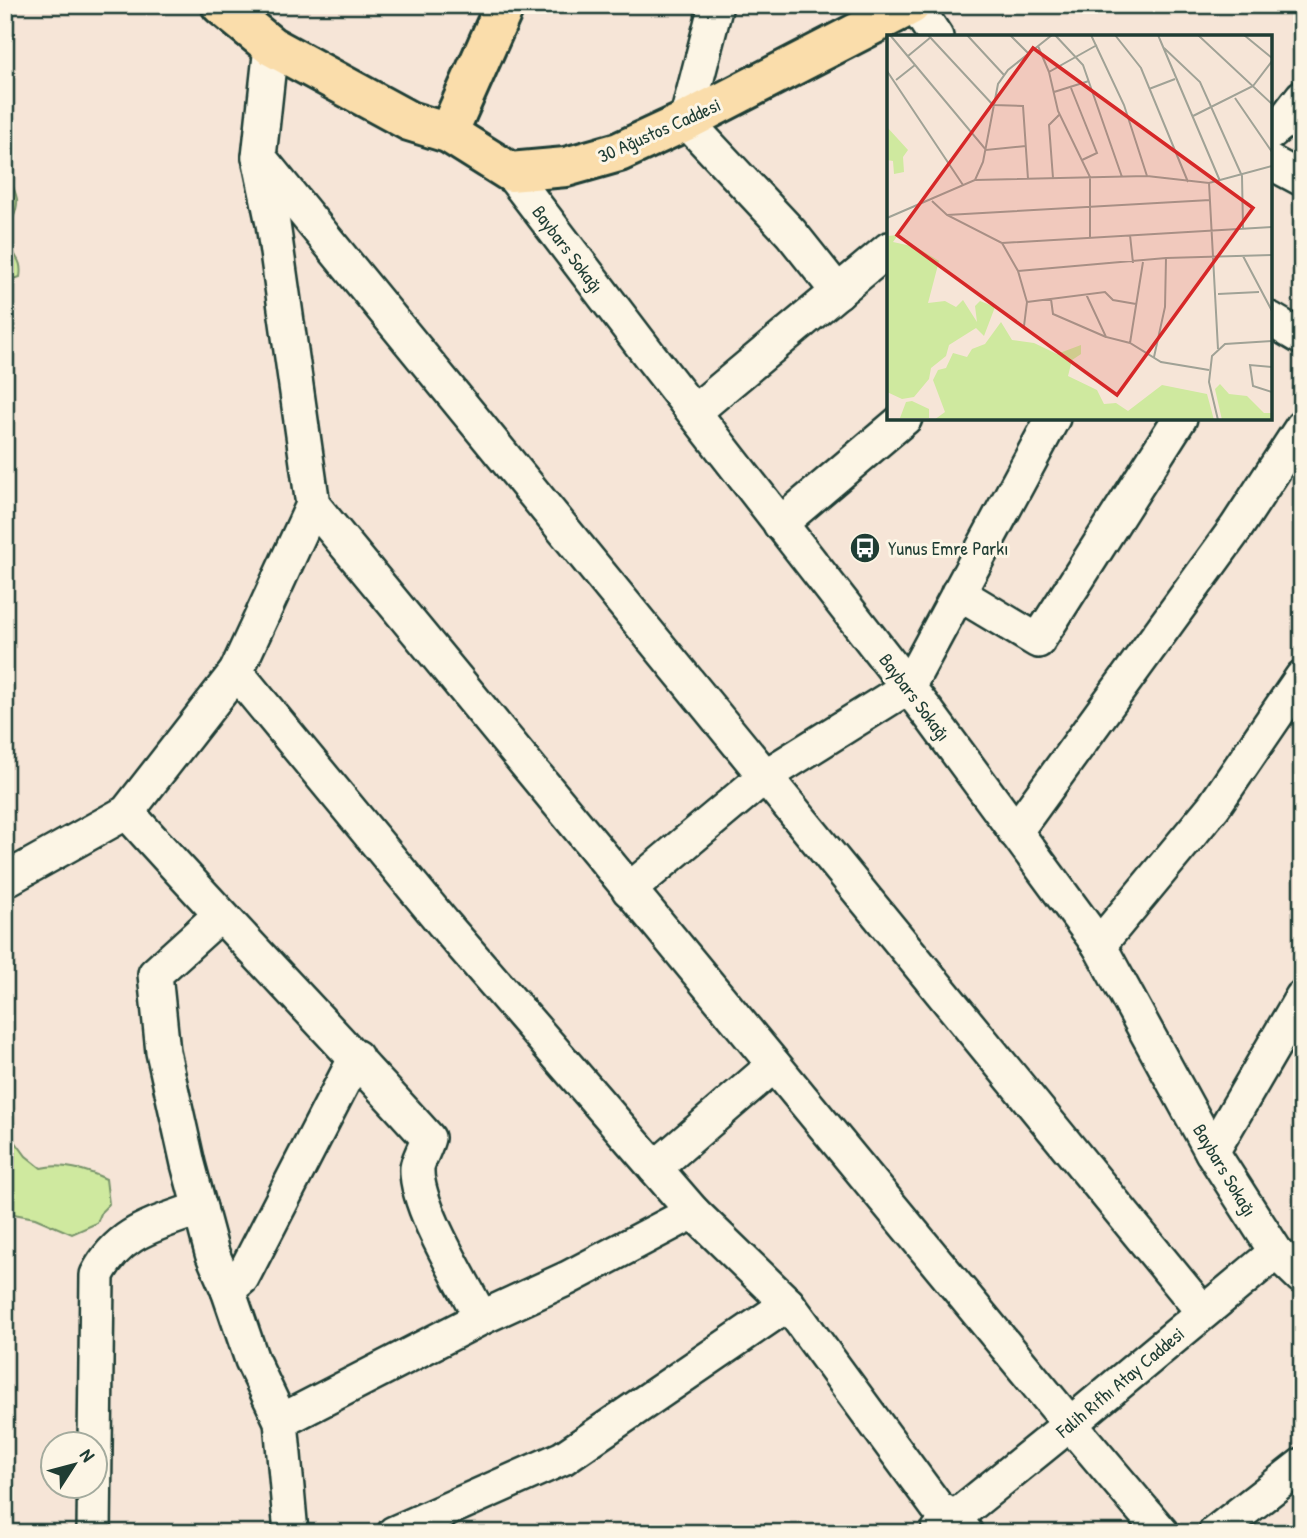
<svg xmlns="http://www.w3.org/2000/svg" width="1307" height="1538" font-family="'Patrick Hand',sans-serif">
  <rect width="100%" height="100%" fill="#f6e5d7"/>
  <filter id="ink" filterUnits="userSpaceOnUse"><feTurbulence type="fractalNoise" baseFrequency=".0143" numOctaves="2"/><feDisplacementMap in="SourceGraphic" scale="14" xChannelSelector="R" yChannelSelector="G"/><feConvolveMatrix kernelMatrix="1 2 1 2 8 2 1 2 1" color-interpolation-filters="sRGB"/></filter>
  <g filter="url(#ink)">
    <g fill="#cfe99f" stroke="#77936a" stroke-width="2">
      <path d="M5 168C9 178 15 189 17 199 19 215 5 225 9 242 13 258 23 258 20 277L5 282Z"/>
      <path d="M5 1133 12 1137 26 1156 41 1168C62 1163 87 1170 106 1179L109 1204 102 1211 97 1223 72 1234 35 1218 14 1214 5 1219Z"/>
    </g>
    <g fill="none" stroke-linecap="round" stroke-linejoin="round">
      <g stroke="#1f3d34" stroke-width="38">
        <g id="minor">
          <path d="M716 5 686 121 791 233 838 292"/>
          <path d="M915 5 936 37"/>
          <path d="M1270 133 1282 123 1302 97"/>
          <path d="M259 157 1203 1312"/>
          <path d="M1270 162 1302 179"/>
          <path d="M510 172 650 356 929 714 1099 945 1212 1152 1276 1252 1302 1277"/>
          <path d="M1270 319 1302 338"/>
          <path d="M694 412 889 249"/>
          <path d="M313 505 1070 1424 1162 1533"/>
          <path d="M780 524 905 418"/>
          <path d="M958 593 1038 641 1180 418"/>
          <path d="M236 672 443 923 693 1212 788 1304 937 1507 953 1517 966 1533"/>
          <path d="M127 812C225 922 329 1028 428 1138 426 1147 418 1160 417 1168 415 1206 463 1282 481 1318"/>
          <path d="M1015 832 1236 528 1302 427"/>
          <path d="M7 879 127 812 236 672 313 505 273 224 259 157 271 46"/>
          <path d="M629 890 764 777 908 687 1053 418"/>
          <path d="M219 916 155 974 163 1052 188 1164 212 1253 228 1290"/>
          <path d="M1099 945 1214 806 1302 677"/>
          <path d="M1212 1152 1302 997"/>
          <path d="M655 1168 774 1065"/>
          <path d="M281 1421 481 1318 568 1278 693 1212"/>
          <path d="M938 1531 1070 1424 1276 1252"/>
          <path d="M94 1533 97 1275C120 1230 156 1225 200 1208"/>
          <path d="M291 1533 281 1421 252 1360 228 1290 242 1278 356 1057"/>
          <path d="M394 1533 563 1458 788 1304"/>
          <path d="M1215 1533 1302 1465"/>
        </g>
      </g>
      <g stroke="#1f3d34" stroke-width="44">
        <g id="major">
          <path d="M221 5 271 46 409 121 448 133 510 172 566 167 619 152 686 121 911 5"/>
          <path d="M448 133 505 5"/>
        </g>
      </g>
      <use href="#minor" stroke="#fcf5e5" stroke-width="33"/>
      <use href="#major" stroke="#faddab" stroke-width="38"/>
    </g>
  </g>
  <defs>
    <g id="bus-disc" transform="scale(1.575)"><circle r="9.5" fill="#1f3d34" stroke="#fcf5e5"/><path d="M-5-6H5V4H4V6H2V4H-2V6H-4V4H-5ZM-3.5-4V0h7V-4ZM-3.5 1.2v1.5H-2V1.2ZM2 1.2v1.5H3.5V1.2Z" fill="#fff"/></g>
  </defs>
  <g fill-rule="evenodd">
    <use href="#bus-disc" x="865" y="548"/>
  </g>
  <g text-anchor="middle" stroke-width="6" stroke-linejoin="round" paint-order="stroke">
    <g font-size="19" fill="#1f3d34" stroke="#fcf5e5">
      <text transform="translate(659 130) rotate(-24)" y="7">30 Ağustos Caddesi</text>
      <text transform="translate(568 249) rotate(53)" y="7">Baybars Sokağı</text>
      <text transform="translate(915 697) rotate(53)" y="7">Baybars Sokağı</text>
      <text transform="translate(1225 1170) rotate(59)" y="7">Baybars Sokağı</text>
      <text transform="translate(1120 1382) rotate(-40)" y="7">Falih Rıfhı Atay Caddesi</text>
    </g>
    <g font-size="19" fill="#1f3d34" stroke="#fcf5e5" text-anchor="start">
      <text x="888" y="555">Yunus Emre Parkı</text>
    </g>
  </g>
  <g transform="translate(887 35)">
    <rect width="385" height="385" fill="#f6e5d7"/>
    <path d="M0 92 21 115 16 122 17 137 7 139 6 126 0 125ZM11 200 6 207 29 212 52 226 41 268 58 266 69 272 76 265 90 287 88 271 93 266 108 272 97 301 89 293 62 310 59 321 44 333 42 344 27 362 15 364 0 357V201ZM114 287 125 305 147 308 170 319 194 310V319L185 325 181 341 210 355 217 369 229 368 241 376 275 350 320 359 327 385H47L58 377 46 345 51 335 59 333 66 318 80 322 85 314 98 309ZM333 349 342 359 360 361 377 378H385V385H335L328 354ZM25 366 42 374V383H13L19 367Z" fill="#cfe99f"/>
    <path fill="none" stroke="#a0a296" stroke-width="2" d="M3 0 99 115 139 111M41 0 106 70 136 71 141 144M80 0 117 40M123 0 141 18M168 0 196 30 235 142M204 0 237 70 260 141M228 0 254 33 301 147M271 0 333 146M311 0 385 69M357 0 385 23M151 11 162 37M277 13 313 47 355 141 356 193M21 21 44 2M0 36 76 150M9 45 28 30M184 53 210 118 195 125M262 54 288 44M167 57 202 46M348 63 385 117M306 81 366 51 385 26M166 143 162 90 173 79M88 145 260 141 322 148 385 131M322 148 331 314M45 166 60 180 115 208 131 236 140 267 137 291M60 180 323 165M0 183 88 145 96 127 111 49 121 35 165 0M243 200 246 228M203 203V142L171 76 162 37 210 10M115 208 385 192M356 221 385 276M131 236 279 223 385 220M199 259 219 302 243 308 274 327 322 335M331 259 372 257M164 264 166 279 219 302M140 267 218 257 226 265 249 269M243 308 256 227M267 322 278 272 279 223M385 332 363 330 366 351 385 357M331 385 322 347 325 321 338 309 385 306"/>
    <path fill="#d62828" fill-opacity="0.15" stroke="#d62828" stroke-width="3.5" d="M146 13 366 173 230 360 10 200Z"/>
    <rect width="385" height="385" fill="none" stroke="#1f3d34" stroke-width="3.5"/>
  </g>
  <rect width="1307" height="1538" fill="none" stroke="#fcf5e5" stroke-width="28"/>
  <rect x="14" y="14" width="1279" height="1510" fill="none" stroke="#1f3d34" stroke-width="2.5" filter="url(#ink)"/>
  <g transform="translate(74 1465) rotate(54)"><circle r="33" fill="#fcf5e5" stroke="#a4ab9e" stroke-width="2"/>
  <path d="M0-5L12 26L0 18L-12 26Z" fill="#1f3d34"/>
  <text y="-10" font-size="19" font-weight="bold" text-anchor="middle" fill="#1f3d34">N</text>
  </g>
</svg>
